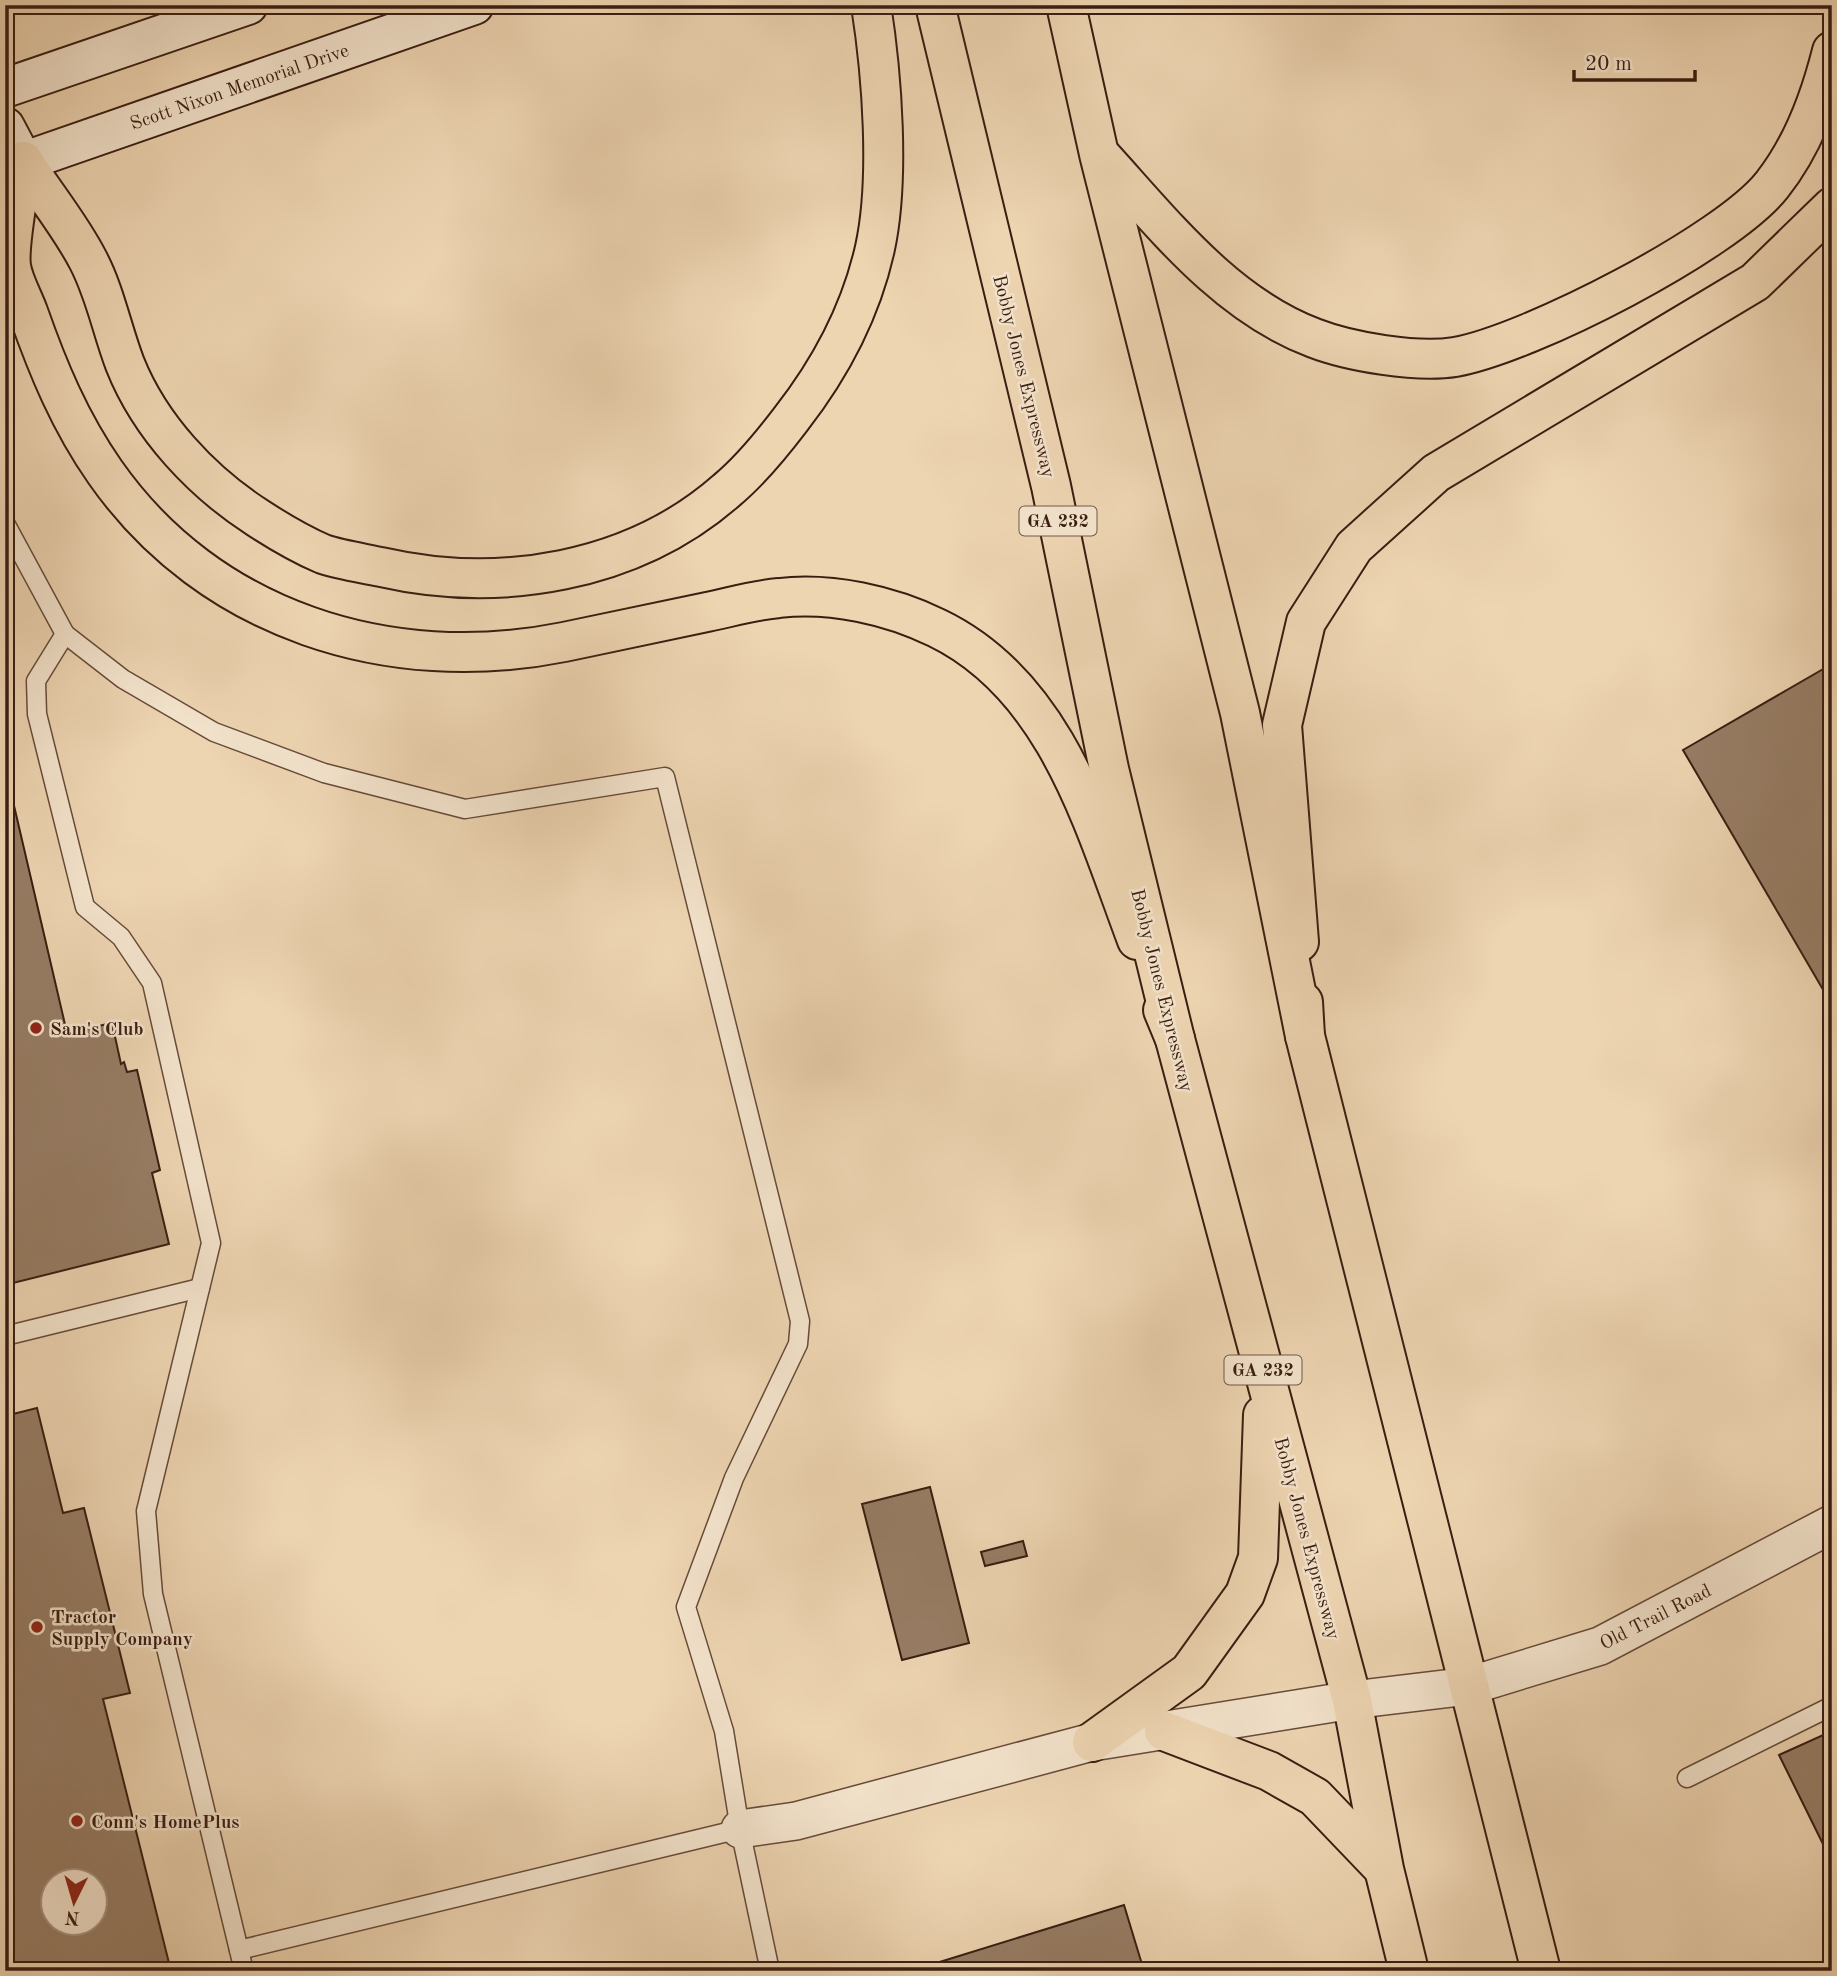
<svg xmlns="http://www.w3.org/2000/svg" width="1837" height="1976" font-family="'Old Standard TT',serif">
  <rect width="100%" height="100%" fill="#eed5b2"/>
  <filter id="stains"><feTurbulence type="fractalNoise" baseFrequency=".00286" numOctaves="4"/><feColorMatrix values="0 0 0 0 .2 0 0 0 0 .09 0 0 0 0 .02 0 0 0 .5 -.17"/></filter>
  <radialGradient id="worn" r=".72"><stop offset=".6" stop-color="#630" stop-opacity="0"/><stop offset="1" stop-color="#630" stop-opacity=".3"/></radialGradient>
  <g fill="#977d65" stroke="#391d11" stroke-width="2" fill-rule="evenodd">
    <path d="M1832 664V1005L1683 750Z"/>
    <path d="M5 767 67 1033 112 1023 121 1064 124 1062 127 1072 137 1070 160 1170 152 1173 169 1244 5 1285Z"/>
    <path d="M37 1408 63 1513 84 1508 130 1693 103 1699 171 1971H5V1416ZM52 1882H94V1924H52Z"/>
    <path d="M930 1487 969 1643 902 1660 862 1504Z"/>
    <path d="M1023 1541 1027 1556 985 1566 981 1552Z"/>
    <path d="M1832 1731V1839L1823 1844 1779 1755Z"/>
    <path d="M1124 1905 1144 1971H932L930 1965Z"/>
  </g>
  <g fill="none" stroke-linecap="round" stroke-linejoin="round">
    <g stroke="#664b39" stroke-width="21">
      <g id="lane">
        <path d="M5 523 65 634 123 679 214 732 324 773 465 809 665 777 800 1321 798 1344 734 1478 686 1607 724 1731 740 1829 770 1971"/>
        <path d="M65 634 36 681 37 714 85 907 121 937 152 983 211 1243 146 1511 153 1594 244 1971"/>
        <path d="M5 1336 200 1288"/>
        <path d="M1687 1778 1832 1706"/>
        <path d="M239 1950 740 1829"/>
      </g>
    </g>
    <g stroke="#664b39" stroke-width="40">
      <path id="street" d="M740 1829 796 1821 1092 1742 1352 1700 1469 1686 1600 1646 1832 1524"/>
    </g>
    <g stroke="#391d11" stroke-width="42">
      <g id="secondary">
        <path d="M5 88 248 5"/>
        <path d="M5 127 23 161"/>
        <path d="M5 168 474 5"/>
      </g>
    </g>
    <g stroke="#391d11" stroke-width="42">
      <g id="primary">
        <path d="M23 161C20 187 8 244 11 266 13 281 23 298 28 312 48 369 70 422 105 472 209 621 390 677 564 642 612 632 660 622 707 612 731 607 755 600 779 598 831 592 890 605 937 628 1057 686 1094 826 1137 940"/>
        <path d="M1299 942 1282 725 1306 622 1354 547 1436 473 1755 282 1832 207"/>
        <path d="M1303 1002 1305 1036 1541 1971"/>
        <path d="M1163 1010 1175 1039 1352 1700 1384 1869 1409 1971"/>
        <path d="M1164 1731 1269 1771 1315 1797 1383 1868"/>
        <path d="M1092 1742 1189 1672 1245 1594 1258 1558 1263 1415"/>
      </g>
    </g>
    <g stroke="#391d11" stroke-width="42">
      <g id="highway">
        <path d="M935 5 1051 486 1109 769 1175 1039"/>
        <path d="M1066 5 1099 154 1240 713 1305 1036"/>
        <path d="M1103 158C1164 225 1226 305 1314 338 1350 352 1417 363 1455 357 1529 344 1726 243 1772 185 1803 146 1820 99 1832 51"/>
        <path d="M23 161C44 194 70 225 88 260 105 292 112 330 125 364 150 427 202 482 258 518 278 531 302 545 323 554 341 560 362 563 381 567 499 594 633 573 727 490 751 470 772 444 791 419 830 369 861 311 875 248 890 179 882 75 871 5"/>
      </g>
    </g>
    <use href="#lane" stroke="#f4e4cd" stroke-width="18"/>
    <use href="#street" stroke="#f4e4cd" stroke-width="37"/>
    <use href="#secondary" stroke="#f4e4cd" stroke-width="38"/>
    <use href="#primary" stroke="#eed5b2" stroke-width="38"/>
    <use href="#highway" stroke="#eed5b2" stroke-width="38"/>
  </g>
  <g fill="#8f2418" stroke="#f4e4cd" stroke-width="2.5">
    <circle cx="36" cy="1028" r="7"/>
    <circle cx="37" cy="1627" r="7"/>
    <circle cx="77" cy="1821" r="7"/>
  </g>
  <g text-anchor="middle" stroke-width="5" stroke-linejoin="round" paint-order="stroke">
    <g fill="#f4e4cd" stroke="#715949" stroke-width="2">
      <rect x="1019.5" y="506.5" width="77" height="29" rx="5"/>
      <rect x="1224.5" y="1355.5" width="77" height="29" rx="5"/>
    </g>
    <g font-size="18" font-weight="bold" fill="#391d11">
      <text x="1058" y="527">GA 232</text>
      <text x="1263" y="1376">GA 232</text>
    </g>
    <g font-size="19" fill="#391d11" stroke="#f4e4cd">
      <text transform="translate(239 86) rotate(-19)" y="7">Scott Nixon Memorial Drive</text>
      <text transform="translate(1025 376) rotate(76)" y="7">Bobby Jones Expressway</text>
      <text transform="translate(1163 990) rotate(76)" y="7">Bobby Jones Expressway</text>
      <text transform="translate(1308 1538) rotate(75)" y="7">Bobby Jones Expressway</text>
      <text transform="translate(1655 1616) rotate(-27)" y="7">Old Trail Road</text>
    </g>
    <g font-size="19" font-weight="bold" fill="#391d11" stroke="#f4e4cd" text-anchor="start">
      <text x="50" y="1035">Sam's Club</text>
      <text x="51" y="1623">Tractor<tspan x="51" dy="22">Supply Company</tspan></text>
      <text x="91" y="1828">Conn's HomePlus</text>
    </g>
  </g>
  <rect width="1837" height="1976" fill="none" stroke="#eed5b2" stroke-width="28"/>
  <rect x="7" y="7" width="1823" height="1962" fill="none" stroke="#391d11" stroke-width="3.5"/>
  <rect x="14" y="14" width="1809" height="1948" fill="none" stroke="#391d11" stroke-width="2"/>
  <g transform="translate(74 1902) rotate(185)"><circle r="33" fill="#f4e4cd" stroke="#a99482" stroke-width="2"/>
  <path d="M0-5L12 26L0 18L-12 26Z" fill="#8f2418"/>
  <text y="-10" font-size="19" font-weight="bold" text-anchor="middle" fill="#391d11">N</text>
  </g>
  <path d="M1574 70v10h121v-10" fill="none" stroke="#391d11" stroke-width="3.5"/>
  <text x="1585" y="70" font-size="21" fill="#391d11" stroke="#f4e4cd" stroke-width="5" paint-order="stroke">20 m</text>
  <rect width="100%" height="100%" filter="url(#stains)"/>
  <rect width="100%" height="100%" fill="url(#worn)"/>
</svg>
